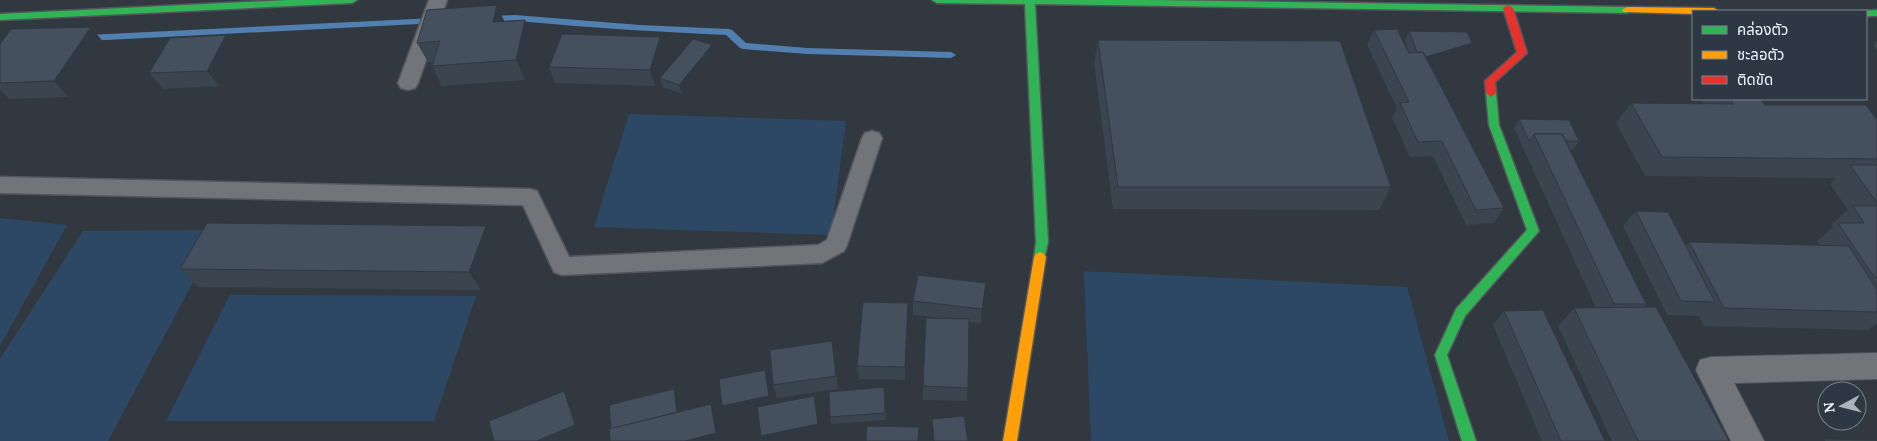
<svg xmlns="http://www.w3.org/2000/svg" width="1877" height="441" font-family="Lora,'Noto Sans Thai',serif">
  <rect width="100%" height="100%" fill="#32383f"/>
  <g fill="#2d4865">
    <path d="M629 114 846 121 831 235 594 227Z"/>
    <path d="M0 218 67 225 0 346Z"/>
    <path d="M221 230 108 441H0V359L83 231Z"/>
    <path d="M1084 271 1407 287 1449 441H1091Z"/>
    <path d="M230 295 476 296 434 421H166Z"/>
  </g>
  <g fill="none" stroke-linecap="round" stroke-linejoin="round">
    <g fill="#517fb0" fill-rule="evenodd">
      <path d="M515 15 640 25 729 29 732 30 746 43 807 48 951 52 956 55 951 58 807 54 743 49 740 48 726 35C660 32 595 28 529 22 519 21 490 24 484 19L489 16Z"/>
      <path d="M435 18 438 19V23L87 41 82 38 87 35Z"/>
    </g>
    <g stroke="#52565d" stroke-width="3">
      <g id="lane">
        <path d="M429 0H447L418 83 415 88 408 90 401 88 398 83Z"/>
        <path d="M872 131 879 133 882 138 847 245 844 251 822 263 562 275 554 272 523 205 0 193V177L530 189 537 191 569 257 818 245 827 240 862 138 865 133Z"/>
      </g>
    </g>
    <g stroke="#52565d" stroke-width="2">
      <path id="street" d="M1877 353V379L1734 383 1764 441H1731L1696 370 1700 360 1711 357Z"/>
    </g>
    <g stroke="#52565d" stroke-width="3">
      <g id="fast">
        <path d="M288 0H357L352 3 0 20V14Z"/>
        <path d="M932 0H1150L1627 7 1632 10 1627 13 1035 4 1048 242 1044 260H1036L1034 257 1036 242 1025 4 937 3Z"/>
        <path d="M1877 10V16H1866V11H1862Z"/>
        <path d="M1491 89 1496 93 1499 125 1539 231 1465 316 1447 355 1476 441H1462L1435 355 1456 309 1527 230 1489 125 1486 93Z"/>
      </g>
    </g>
    <g stroke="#52565d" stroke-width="3">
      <g id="slow">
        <path d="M1627 7 1714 8 1719 11H1693V14L1624 12 1622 10Z"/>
        <path d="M1040 252 1044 254 1046 257 1017 441H1003L1034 257 1036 254Z"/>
      </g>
    </g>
    <g stroke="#52565d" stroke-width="3">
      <path id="jam" d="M1508 5 1513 8 1527 53 1495 82 1496 93 1491 97 1486 93 1485 81 1517 52 1503 8Z"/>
    </g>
    <use href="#lane" fill="#71757a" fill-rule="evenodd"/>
    <use href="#street" fill="#71757a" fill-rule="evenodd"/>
    <use href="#fast" fill="#30b455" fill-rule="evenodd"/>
    <use href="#slow" fill="#ff9f0a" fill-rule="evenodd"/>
    <use href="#jam" fill="#e5322d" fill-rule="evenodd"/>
  </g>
  <g fill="#3a4550">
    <path d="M525 20 533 40 525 80 442 86 432 66 433 62H428L417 43 504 21Z"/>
    <path d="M91 27 104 43 68 97 9 99 0 90V44Z"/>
    <path d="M1374 30 1409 53 1405 40 1409 31 1467 52 1429 64 1504 208 1494 223 1466 225 1433 156 1410 157 1392 118 1397 108 1367 45Z"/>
    <path d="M660 37 665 52 655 86 555 83 549 67Z"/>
    <path d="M1098 40 1391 187 1379 210 1113 209 1094 63Z"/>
    <path d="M1877 40V51L1873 45Z"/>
    <path d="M237 51 219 86 163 89 149 73Z"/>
    <path d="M714 53 682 94 663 87 660 78Z"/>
    <path d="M1701 99H1760L1765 105 1877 120V323L1868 330 1704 326 1699 316 1667 315 1623 226 1636 211 1686 246 1689 242 1820 245 1817 241 1833 227 1831 225 1848 210 1830 184 1836 178 1645 176 1616 123 1631 103 1704 104Z"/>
    <path d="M1519 119 1579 141 1573 150H1570L1646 304 1644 307 1729 441H1612L1558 326 1574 308H1596L1514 128Z"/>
    <path d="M497 244 481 290 198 287 180 269Z"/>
    <path d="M985 297 981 323 969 322 967 401 923 400V386L941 318 913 315V301Z"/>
    <path d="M1504 311 1605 441H1542L1493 325Z"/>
    <path d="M909 317 905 380 859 379 857 366Z"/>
    <path d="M834 355 838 389 777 398 773 385Z"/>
    <path d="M884 387 886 420 831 424 830 417Z"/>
  </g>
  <g fill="#303841">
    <path d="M497 5 506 25 493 22Z"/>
    <path d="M525 20 533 40 525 80 516 60Z"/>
    <path d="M91 27 104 43 68 97 54 81Z"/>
    <path d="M226 35 237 51 219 86 207 71Z"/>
    <path d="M660 37 665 52 655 86 650 70Z"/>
    <path d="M1472 43 1467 52 1415 68 1420 59Z"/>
    <path d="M712 45 714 53 682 94 679 85Z"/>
    <path d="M486 226 497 244 481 290 469 272Z"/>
    <path d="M986 283 985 297 981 323 982 309Z"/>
    <path d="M908 303 909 317 905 380V367Z"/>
    <path d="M765 370 767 378 771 403 725 413 722 406Z"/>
    <path d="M674 389 677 396 681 426 678 418Z"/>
    <path d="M564 391 572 404 582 438 575 441H537Z"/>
    <path d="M711 404 716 417 720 441H685Z"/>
    <path d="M816 404 820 432 773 441H762L761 436Z"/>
  </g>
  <g fill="#44505d" stroke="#303841">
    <path d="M497 5 493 22 525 20 516 60 432 66 440 41 417 43 427 10Z"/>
    <path d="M91 27 54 81 0 83V44L11 29Z"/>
    <path d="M1397 29 1409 53 1423 52 1504 208 1476 210 1442 141 1418 142 1400 103 1409 102 1374 30Z"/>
    <path d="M1409 31 1467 32 1472 43 1426 57 1423 52H1417Z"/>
    <path d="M562 34 660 37 650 70 549 67Z"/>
    <path d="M226 35 207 71 149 73 170 38Z"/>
    <path d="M693 39 712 45 679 85 660 78Z"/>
    <path d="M1098 40 1340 41 1391 187H1118Z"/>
    <path d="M1730 99H1760L1765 105H1866L1877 120V159L1662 157 1631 103 1733 104Z"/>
    <path d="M1519 119 1569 120 1579 141H1566L1562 134H1534L1529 141Z"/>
    <path d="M1534 134H1562L1646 304H1614Z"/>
    <path d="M1850 165H1877V203Z"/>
    <path d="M1853 206H1877V278H1875L1838 223H1864Z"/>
    <path d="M1636 211 1668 212 1715 302 1681 301Z"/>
    <path d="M207 223 486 226 469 272 180 269Z"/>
    <path d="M1689 242 1849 246 1877 290V312L1724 308Z"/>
    <path d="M918 275 986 283 982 309 913 301Z"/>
    <path d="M863 302 908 303 905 367 857 366Z"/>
    <path d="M1656 307 1729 441H1638L1574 308Z"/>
    <path d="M1543 310 1605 441H1561L1504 311Z"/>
    <path d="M926 318 969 319 968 388 923 386Z"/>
    <path d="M832 341 836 376 773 385 770 350Z"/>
    <path d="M765 370 769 396 722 406 719 379Z"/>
    <path d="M884 387 885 413 830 417 829 392Z"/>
    <path d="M674 389 677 412 611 429 609 405Z"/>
    <path d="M564 391 575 425 537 441H494L489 421Z"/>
    <path d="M814 396 818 424 761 436 757 407Z"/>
    <path d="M711 404 716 433 685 441H610L609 429Z"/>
    <path d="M964 416 968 441H934L932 419Z"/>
    <path d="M867 426 919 427 918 441H866Z"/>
    <path d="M1824 439 1877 440V441H1825Z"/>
  </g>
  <rect x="1692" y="10" width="175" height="90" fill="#2d3844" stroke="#7a838e"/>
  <rect x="1702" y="26" width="25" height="8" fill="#30b455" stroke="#7a838e"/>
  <text x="1737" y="35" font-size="15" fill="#edf4fc">คล่องตัว</text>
  <rect x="1702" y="51" width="25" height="8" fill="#ff9f0a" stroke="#7a838e"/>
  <text x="1737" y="60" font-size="15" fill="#edf4fc">ชะลอตัว</text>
  <rect x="1702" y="76" width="25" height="8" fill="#e5322d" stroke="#7a838e"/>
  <text x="1737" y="85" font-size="15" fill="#edf4fc">ติดขัด</text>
  <g transform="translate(1842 406) rotate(263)"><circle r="24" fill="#2d3844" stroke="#7a838e"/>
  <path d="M0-4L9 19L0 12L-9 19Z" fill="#acb2ba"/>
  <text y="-8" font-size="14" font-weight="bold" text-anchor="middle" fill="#edf4fc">N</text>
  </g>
</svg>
